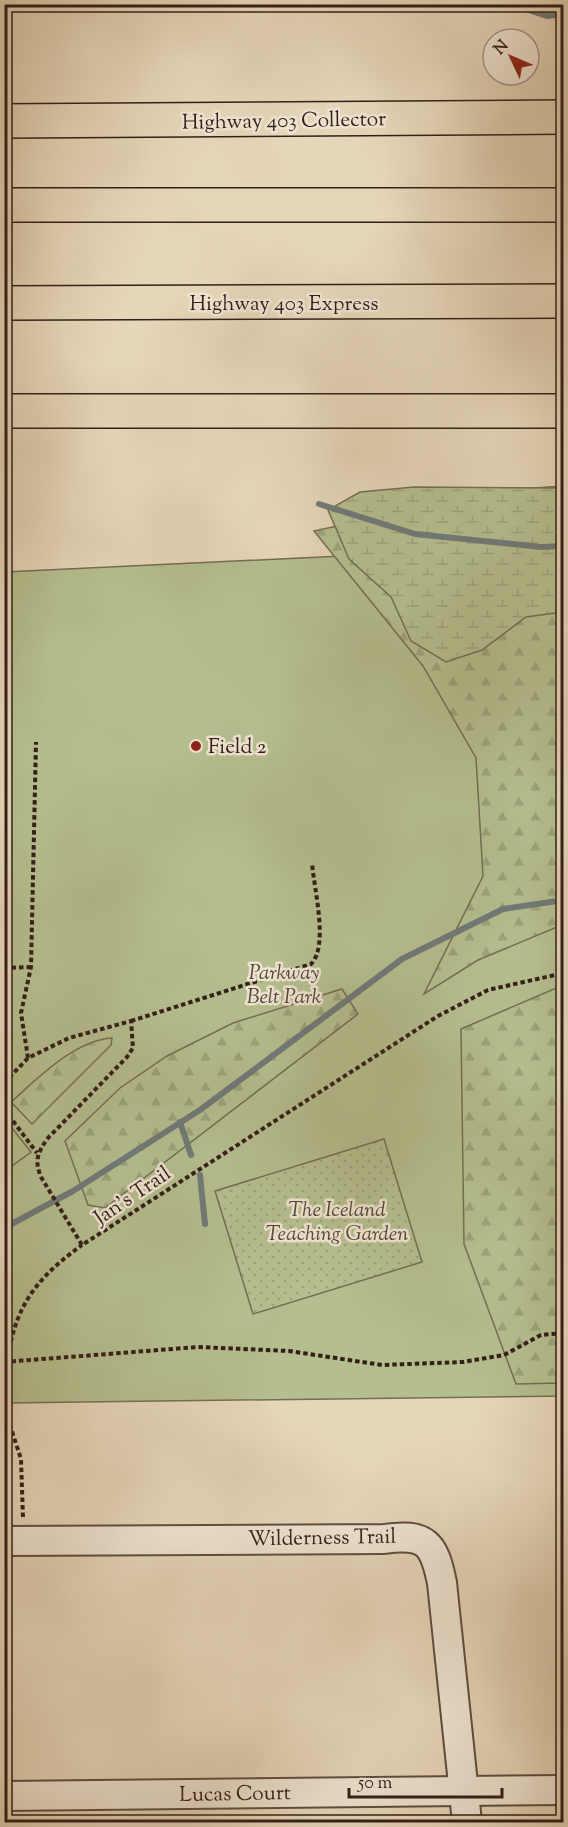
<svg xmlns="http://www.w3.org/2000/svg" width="568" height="1827" font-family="'Sorts Mill Goudy',serif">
  <defs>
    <pattern id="forest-firs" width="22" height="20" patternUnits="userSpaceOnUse" patternTransform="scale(1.5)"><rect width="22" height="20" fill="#b5be8f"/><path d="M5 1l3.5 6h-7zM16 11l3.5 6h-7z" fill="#9ca37b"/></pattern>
    <pattern id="wetland-marsh" width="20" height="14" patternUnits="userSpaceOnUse" patternTransform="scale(1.5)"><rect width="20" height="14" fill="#b5be8f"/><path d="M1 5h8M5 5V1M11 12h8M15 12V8" fill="none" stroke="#9ca37b"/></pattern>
    <pattern id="garden-dots" width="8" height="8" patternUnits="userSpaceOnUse" patternTransform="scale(1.5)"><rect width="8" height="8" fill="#b5be8f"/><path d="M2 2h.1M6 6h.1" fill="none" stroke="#9ca37b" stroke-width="1.8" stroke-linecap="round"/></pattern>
  </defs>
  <rect width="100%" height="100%" fill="#e6d6b9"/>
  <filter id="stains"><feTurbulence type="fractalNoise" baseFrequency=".00333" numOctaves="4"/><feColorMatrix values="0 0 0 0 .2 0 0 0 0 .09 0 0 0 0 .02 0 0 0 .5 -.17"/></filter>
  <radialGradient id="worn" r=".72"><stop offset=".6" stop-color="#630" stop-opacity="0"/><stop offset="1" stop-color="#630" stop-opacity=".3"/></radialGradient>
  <path fill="#b5be8f" stroke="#746e54" stroke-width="1.5" d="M447 551 563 553V1396L5 1403V572Z"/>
  <g fill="url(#forest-firs)" stroke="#746e54" stroke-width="1.5">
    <path d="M563 486V927H557L478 960 424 994 483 876 476 758 423 666 314 531 504 490Z"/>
    <path d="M563 988V1383L516 1384 464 1244 461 1029 554 989Z"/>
    <path d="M342 989 358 1014 105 1208 88 1205 65 1141 120 1088 167 1056 233 1023Z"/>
    <path d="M112 1038 111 1045 32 1124 11 1102C37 1079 75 1040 112 1038Z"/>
    <path d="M4 1118 31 1152 5 1171H4Z"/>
  </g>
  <path fill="url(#wetland-marsh)" stroke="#746e54" stroke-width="1.5" d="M414 487 563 488V612L526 617 482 650 446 662 411 641 391 597 349 559 328 510 360 492Z"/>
  <path fill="url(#garden-dots)" stroke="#746e54" stroke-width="1.5" d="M384 1139 422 1262 253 1314 215 1191Z"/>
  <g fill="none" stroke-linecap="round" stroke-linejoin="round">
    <g stroke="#707a79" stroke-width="6">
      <path d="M510 4 547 16 564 14"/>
      <path d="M319 504 415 534 541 547 564 546"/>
      <path d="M180 1122 191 1155"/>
      <path d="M200 1175 205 1224"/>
      <path d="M4 1228 73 1191 200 1110 402 959 503 909 564 900"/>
    </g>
    <g stroke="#5f4d40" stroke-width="32">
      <g id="minor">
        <path d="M4 1541 384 1539C426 1533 434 1543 442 1583L467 1822"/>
        <path d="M4 1796 564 1790"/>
      </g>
    </g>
    <g stroke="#321f18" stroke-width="36">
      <g id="highway">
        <path d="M4 121 564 117"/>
        <path d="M4 205H564"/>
        <path d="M4 303 564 301"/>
        <path d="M4 411H564"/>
      </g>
    </g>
    <g stroke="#321f18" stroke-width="4" stroke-dasharray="4.5 3" stroke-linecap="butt">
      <path d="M4 968 31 967"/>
      <path d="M131 1021 311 964C329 946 314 889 312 863"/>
      <path d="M28 1058 21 1013 31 967 36 742"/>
      <path d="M4 1083 28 1058 69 1038 131 1021 133 1048 127 1057 47 1139C38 1153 34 1160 41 1177L82 1245 438 1016 488 990 564 973"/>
      <path d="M4 1109 37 1153"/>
      <path d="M4 1362 198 1347 289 1351 382 1365 463 1362 504 1355 541 1335 564 1333"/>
      <path d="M4 1394C9 1322 22 1288 82 1245"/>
      <path d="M4 1395 7 1416 21 1459 23 1518"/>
    </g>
    <use href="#minor" stroke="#efe4d2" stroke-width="28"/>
    <use href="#highway" stroke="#e6d6b9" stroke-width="33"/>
  </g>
  <circle fill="#8f2418" stroke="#efe4d2" stroke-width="2" cx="196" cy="746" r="6"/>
  <g text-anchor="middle" stroke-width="5" stroke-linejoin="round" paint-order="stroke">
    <g font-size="21" fill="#321f18" stroke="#efe4d2">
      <text transform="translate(284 120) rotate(-1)" y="7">Highway 403 Collector</text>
      <text x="284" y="310">Highway 403 Express</text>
      <text transform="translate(132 1195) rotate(-34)" y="7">Jan's Trail</text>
      <text transform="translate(322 1537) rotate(-1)" y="7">Wilderness Trail</text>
      <text transform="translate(235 1793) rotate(-1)" y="7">Lucas Court</text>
    </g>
    <g font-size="21" fill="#321f18" stroke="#efe4d2" text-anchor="start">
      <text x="208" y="753">Field 2</text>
    </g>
    <g font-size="21" font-style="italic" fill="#534736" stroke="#efe4d2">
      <text x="284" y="979">Parkway<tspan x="284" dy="24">Belt Park</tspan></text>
      <text x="337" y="1216">The Iceland<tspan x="337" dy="24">Teaching Garden</tspan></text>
    </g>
  </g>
  <rect width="568" height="1827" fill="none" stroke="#e6d6b9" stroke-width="24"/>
  <rect x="6" y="6" width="556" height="1815" fill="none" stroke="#321f18" stroke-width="3"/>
  <rect x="12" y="12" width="544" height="1803" fill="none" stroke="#321f18" stroke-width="1.5"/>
  <g transform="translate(511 57) rotate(314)"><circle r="28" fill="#efe4d2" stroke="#a39588" stroke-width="1.5"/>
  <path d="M0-4.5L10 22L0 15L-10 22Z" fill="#8f2418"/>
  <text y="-9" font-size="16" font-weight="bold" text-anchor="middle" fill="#321f18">N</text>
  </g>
  <path d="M349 1788v9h153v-9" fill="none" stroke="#321f18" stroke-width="3"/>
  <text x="358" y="1788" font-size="18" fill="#321f18" stroke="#efe4d2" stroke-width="4.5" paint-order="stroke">50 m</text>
  <rect width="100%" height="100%" filter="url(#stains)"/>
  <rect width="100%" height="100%" fill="url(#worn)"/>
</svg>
